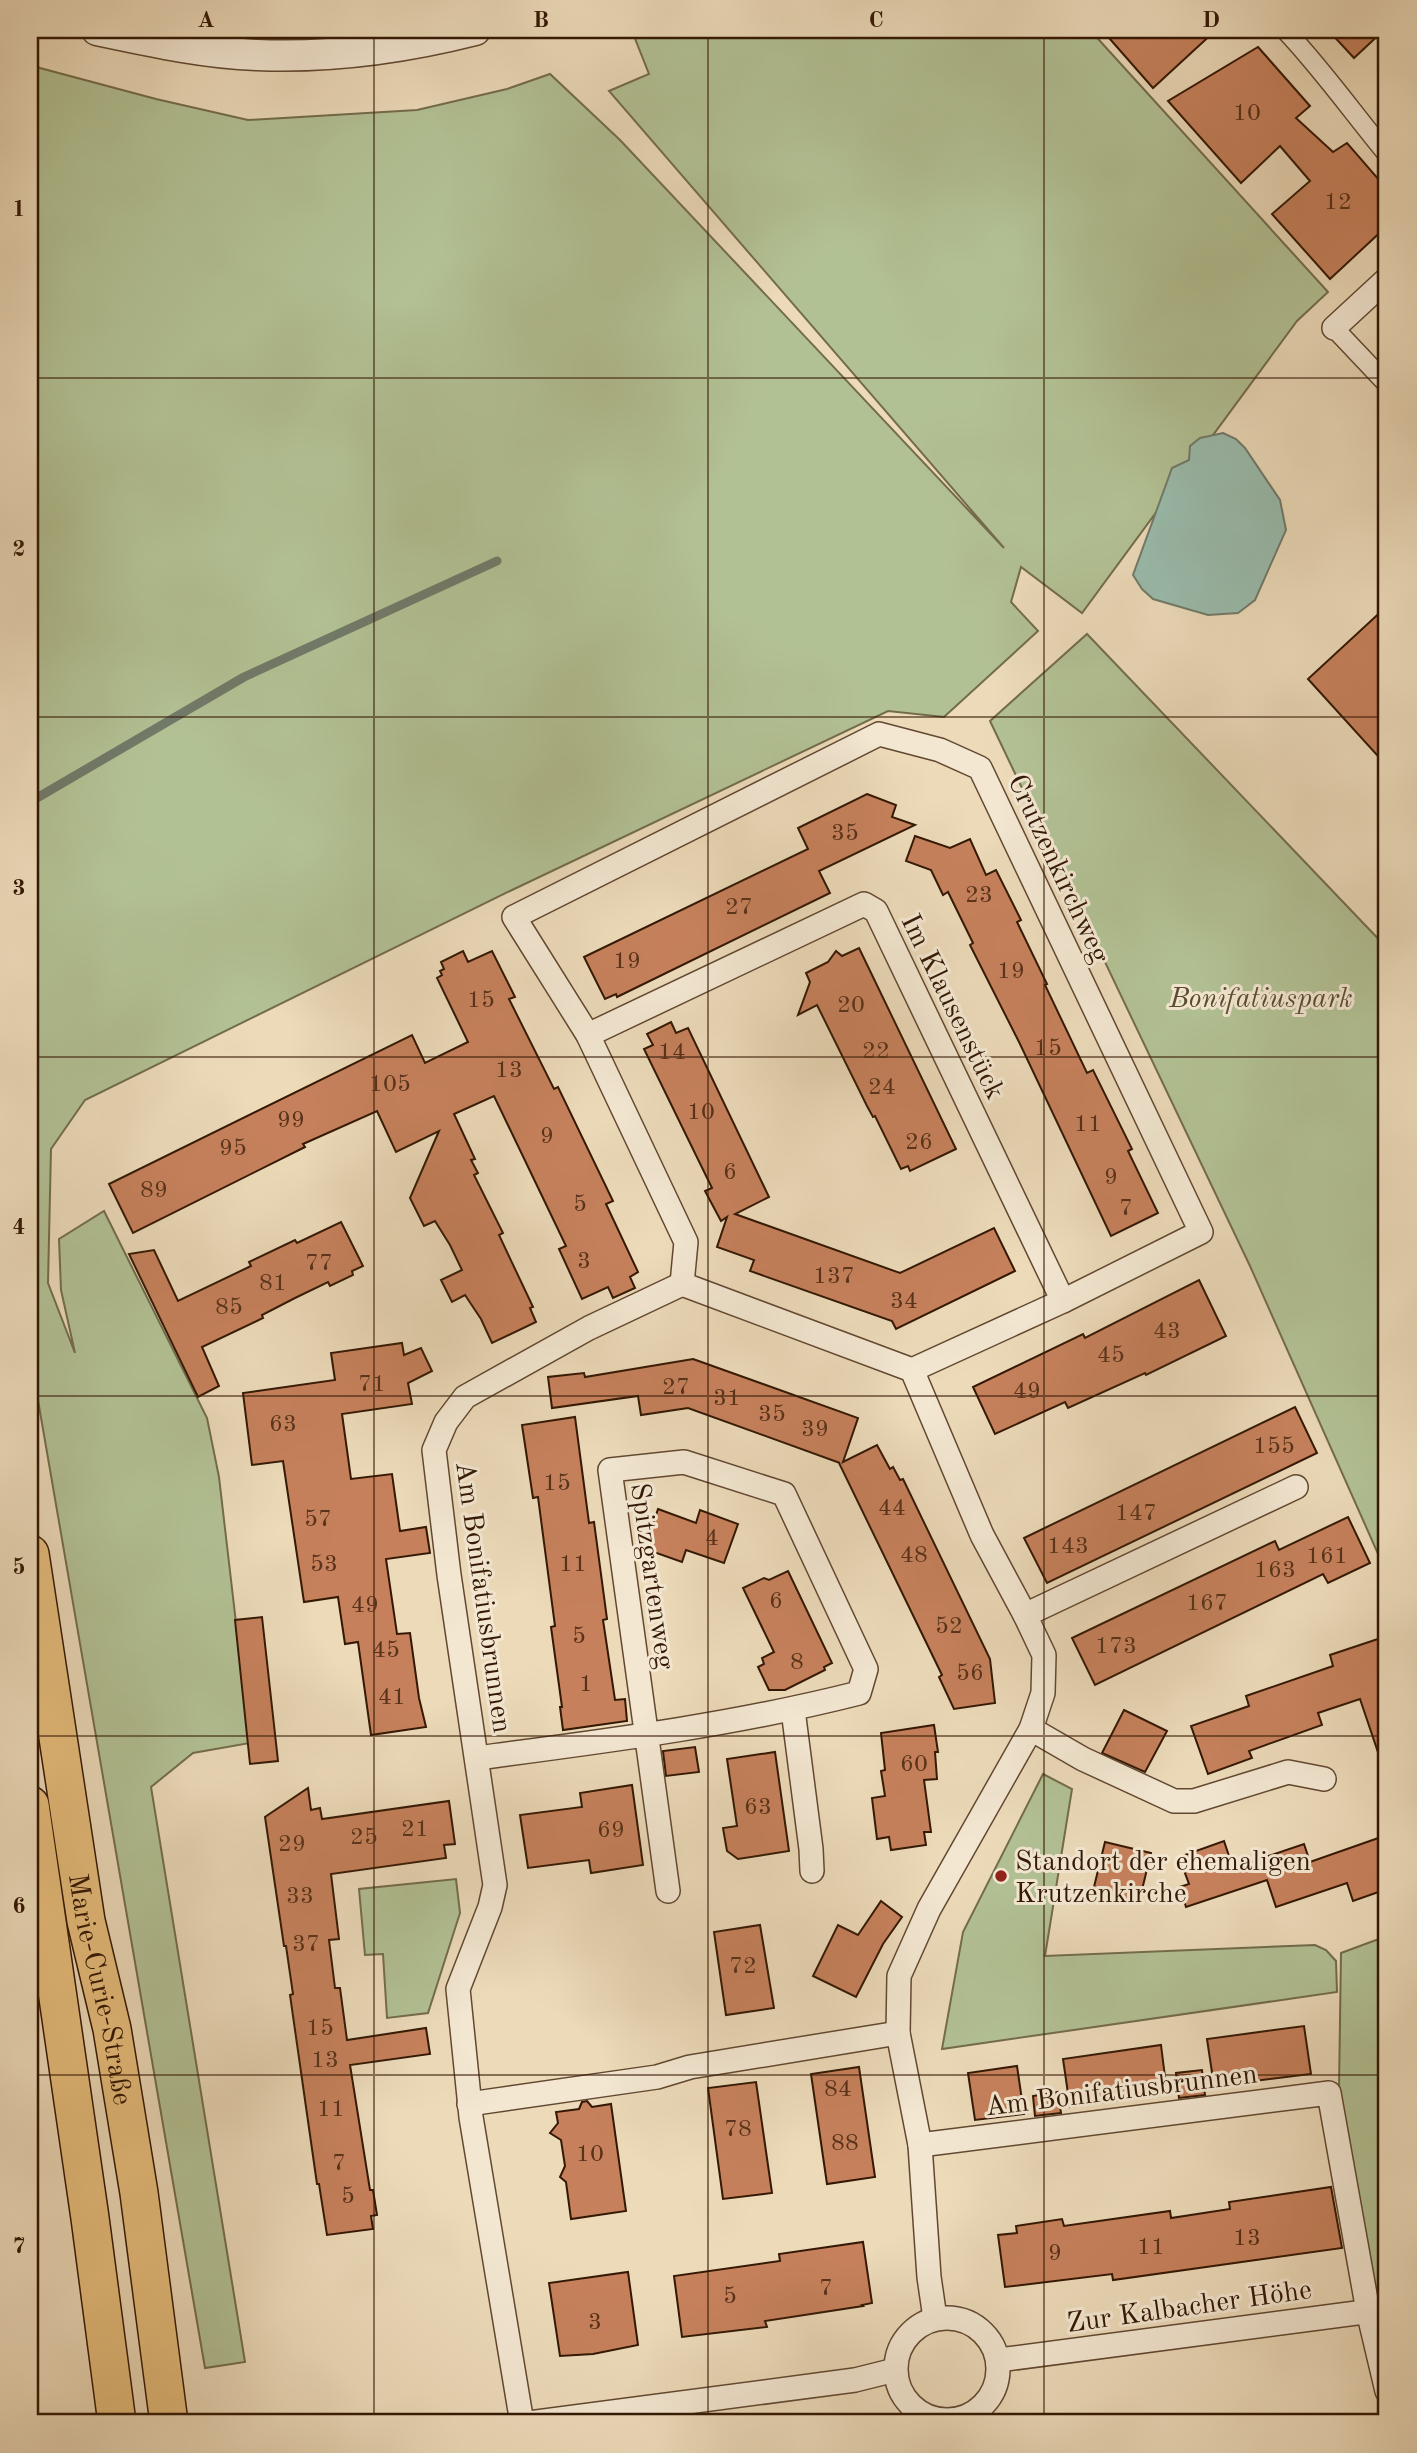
<svg xmlns="http://www.w3.org/2000/svg" width="1417" height="2453" font-family="'Old Standard TT',serif">
  <rect width="100%" height="100%" fill="#ecdab9"/>
  <filter id="stains"><feTurbulence type="fractalNoise" baseFrequency=".00286" numOctaves="4"/><feColorMatrix values="0 0 0 0 .2 0 0 0 0 .09 0 0 0 0 .02 0 0 0 .5 -.17"/></filter>
  <radialGradient id="worn" r=".72"><stop offset=".6" stop-color="#630" stop-opacity="0"/><stop offset="1" stop-color="#630" stop-opacity=".3"/></radialGradient>
  <g fill="#b2c194" stroke="#736c4c" stroke-width="2">
    <path d="M650 30H1090L1328 292 1297 321 1082 613 1021 567 1011 602 1038 631 944 717 888 711 510 891 85 1100 51 1149 48 1283 75 1353 61 1290 59 1239 104 1211 207 1418 219 1477 250 1743 193 1753 151 1787 245 2362 205 2368 34 1377 30 1364V63L40 68 156 99 248 120 417 110 507 89 550 74 620 140 1004 548 609 91 649 74 634 36Z"/>
    <path d="M1087 634 1387 948V1574L1250 1266 990 721Z"/>
    <path d="M1043 1774 1072 1789 1045 1956 1315 1945 1326 1950 1336 1961 1337 1992 942 2049 963 1932Z"/>
    <path d="M456 1879 460 1913 428 2013 387 2018 383 1954 365 1955 359 1889Z"/>
    <path d="M1387 1936V2327L1380 2328 1339 2089 1341 1953Z"/>
  </g>
  <path fill="#99bbac" stroke="#717a69" stroke-width="2" d="M1223 433 1236 439 1245 448 1280 500 1286 530 1255 600 1238 613 1208 615 1153 599 1142 589 1133 575 1172 468 1189 460 1190 446 1200 438Z"/>
  <g fill="none" stroke-linecap="round" stroke-linejoin="round">
    <path stroke="#717a69" stroke-width="9" d="M30 802 244 677 497 561"/>
  </g>
  <g fill="#c6815c" stroke="#341804" stroke-width="2">
    <path d="M1102 30H1216L1153 88Z"/>
    <path d="M1328 30H1384L1354 58Z"/>
    <path d="M1258 47 1310 106 1296 118 1333 152 1347 143 1387 189V226L1330 279 1272 214 1310 181 1280 146 1241 183 1168 101Z"/>
    <path d="M1387 606V766L1308 679Z"/>
    <path d="M867 794 896 805 892 817 915 825 819 871 830 893 617 997 616 994 605 999 584 957 808 849 798 828Z"/>
    <path d="M915 836 950 848 970 839 986 875 996 870 1021 920 1017 922 1047 984 1045 985 1087 1073 1093 1070 1132 1149 1128 1151 1158 1213 1111 1236 1020 1044 970 945 973 943 948 892 943 895 931 870 906 861Z"/>
    <path d="M859 948 956 1149 910 1171 908 1166 901 1169 875 1116 873 1117 867 1106 817 1005 798 1015 810 982 806 973 828 962 836 951 842 956Z"/>
    <path d="M463 951 468 962 492 951 515 997 509 999 554 1089 558 1087 613 1201 606 1204 638 1272 630 1277 635 1288 613 1298 608 1287 582 1299 559 1249 566 1246 494 1096 454 1114 475 1159 471 1160 478 1173 474 1175 503 1233 499 1235 533 1307 530 1308 536 1322 492 1343 481 1319 465 1295 452 1302 441 1280 462 1270 450 1245 435 1221 424 1226 410 1198 439 1131 396 1152 377 1111 303 1144 305 1147 133 1233 109 1184 412 1035 425 1063 468 1042 437 978 442 975 440 971 444 969 441 962Z"/>
    <path d="M671 1022 676 1033 688 1028 769 1197 735 1214 900 1273 994 1228 1015 1271 896 1329 892 1321 750 1271 754 1260 717 1247 727 1217 721 1221 705 1191 712 1188 644 1049 653 1045 647 1034Z"/>
    <path d="M341 1222 363 1266 352 1271 353 1275 330 1286 328 1282 295 1298 262 1315 263 1318 202 1347 219 1386 198 1397 129 1254 154 1250 178 1301 251 1266 249 1262 295 1240 297 1243Z"/>
    <path d="M1199 1280 1226 1336 1146 1375 1145 1373 1068 1408 1065 1402 995 1434 973 1387 1083 1334 1085 1338Z"/>
    <path d="M402 1343 404 1355 421 1348 432 1371 408 1383 412 1404 342 1414 351 1479 392 1474 400 1531 426 1527 430 1553 386 1559 397 1634 410 1633 419 1698 426 1727 371 1735 358 1642 345 1644 338 1597 304 1602 283 1461 252 1465 243 1393 335 1380 331 1353Z"/>
    <path d="M693 1359 858 1418 843 1462 877 1445 890 1469 893 1467 900 1480 903 1479 990 1659 995 1703 954 1709 939 1677 942 1675 839 1463H840L688 1408 641 1415 638 1396 552 1408 548 1377 584 1373 585 1377Z"/>
    <path d="M1295 1407 1317 1453 1047 1583 1024 1538Z"/>
    <path d="M575 1417 589 1523 594 1522 607 1619 603 1620 615 1700 625 1699 627 1721 563 1730 560 1707H562L551 1627 555 1626 538 1497 533 1498 522 1425Z"/>
    <path d="M658 1509 696 1523 700 1510 738 1524 724 1563 686 1550 682 1562 645 1549Z"/>
    <path d="M1348 1517 1370 1563 1328 1583 1323 1574 1095 1685 1072 1638 1275 1541 1279 1550Z"/>
    <path d="M788 1571 832 1663 824 1667 825 1670 785 1690H769L758 1667 764 1664 762 1658 774 1652 743 1588 764 1578 769 1580Z"/>
    <path d="M262 1617 278 1761 250 1764 235 1620Z"/>
    <path d="M1387 1636V1766L1383 1767 1360 1699 1318 1713 1322 1725 1249 1751 1252 1758 1208 1774 1191 1726 1249 1706 1246 1696 1333 1666 1330 1655Z"/>
    <path d="M1124 1710 1167 1731 1145 1772 1102 1753Z"/>
    <path d="M934 1725 938 1752H935L937 1779 924 1780 931 1832H924L926 1845 891 1850 889 1837 877 1839 872 1798 885 1796 881 1771 885 1770 881 1733Z"/>
    <path d="M695 1747 699 1772 666 1776 663 1751Z"/>
    <path d="M775 1752 789 1851 738 1859 727 1851 723 1828 737 1826 727 1759Z"/>
    <path d="M632 1785 643 1865 591 1873 589 1860 528 1868 520 1815 582 1807 580 1793Z"/>
    <path d="M308 1788 311 1810 320 1808 322 1819 449 1801 455 1844 444 1845 446 1858 331 1874 339 1939 329 1940 335 1988H340L347 2040 426 2028 430 2054 350 2065 370 2190H373L377 2215 371 2216 373 2229 327 2235 319 2184H317L290 1995 293 1994 286 1946H284L265 1817Z"/>
    <path d="M1387 1835V1889L1353 1901 1347 1883 1276 1907 1267 1880 1186 1907 1180 1887 1189 1884 1179 1857 1224 1841 1233 1868 1304 1844 1310 1862Z"/>
    <path d="M1105 1842 1151 1853 1139 1902 1093 1891Z"/>
    <path d="M881 1901 902 1917 883 1944 856 1997 813 1976 838 1925 858 1935Z"/>
    <path d="M760 1925 774 2008 726 2015 714 1932Z"/>
    <path d="M1304 2026 1311 2074 1214 2086 1207 2039Z"/>
    <path d="M1161 2045 1167 2093 1070 2107 1063 2059Z"/>
    <path d="M1017 2066 1024 2114 975 2120 968 2073Z"/>
    <path d="M859 2067 875 2177 827 2184 811 2074Z"/>
    <path d="M1202 2070 1205 2095 1179 2098 1176 2073Z"/>
    <path d="M756 2082 772 2193 723 2199 708 2088Z"/>
    <path d="M1058 2092 1061 2113 1035 2116 1033 2096Z"/>
    <path d="M587 2101 592 2107 611 2104 626 2211 571 2219 566 2182 560 2177 565 2166 561 2140 550 2133 558 2123 556 2112 579 2109 582 2102Z"/>
    <path d="M1331 2187 1342 2248 1113 2280 1112 2274 1005 2287 998 2235 1017 2233 1016 2226 1062 2219 1064 2226 1170 2211 1171 2218 1230 2209 1229 2202Z"/>
    <path d="M863 2242 872 2303 862 2305 863 2306 765 2321 767 2327 682 2337 674 2276 780 2261 779 2254Z"/>
    <path d="M628 2272 638 2345 593 2354 560 2356 549 2283Z"/>
  </g>
  <g fill="none" stroke-linecap="round" stroke-linejoin="round">
    <g stroke="#624831" stroke-width="21">
      <g id="pedestrian">
        <path d="M1285 30C1322 69 1353 113 1387 154"/>
        <path d="M1334 328 1387 384"/>
      </g>
    </g>
    <g stroke="#624831" stroke-width="26">
      <g id="minor">
        <path d="M1334 328 1387 279"/>
        <path d="M588 1035 864 904 876 911 1063 1301"/>
        <path d="M682 1284 686 1242 588 1035 514 917 879 734 940 750 980 768 1201 1232 1063 1301 912 1370"/>
        <path d="M1025 1615 1296 1487"/>
        <path d="M793 1710 811 1849 812 1871"/>
        <path d="M1031 1729 1083 1759 1174 1801H1194L1288 1772 1324 1779"/>
        <path d="M477 1758C606 1741 733 1725 859 1693L866 1669 784 1494 684 1462 610 1470 668 1891"/>
        <path d="M469 2104 657 2077 690 2067 898 2033"/>
        <path d="M920 2145 1329 2093 1368 2311 1387 2391"/>
        <circle cx="947" cy="2369" r="51"/>
        <path d="M999 2360 1387 2309"/>
        <path d="M522 2423 471 2117 458 1989 490 1907 495 1885 449 1575 434 1450 446 1422 465 1397 589 1328 682 1284 912 1370 982 1535 1025 1615 1044 1655 1043 1693 1031 1729 929 1909 899 1976 898 2033 920 2145 929 2277 935 2318"/>
        <path d="M529 2423 855 2380 895 2370"/>
      </g>
    </g>
    <g stroke="#624831" stroke-width="33">
      <path id="tertiary" d="M97 30C149 41 203 53 257 55 330 58 404 48 475 30"/>
    </g>
    <g stroke="#341804" stroke-width="40">
      <g id="primary">
        <path id="s1" d="M30 1554 86 1921 112 2029 139 2193 169 2423"/>
        <path d="M30 1805 90 2218 117 2423"/>
      </g>
    </g>
    <use href="#pedestrian" stroke="#f3e7d2" stroke-width="18"/>
    <use href="#minor" stroke="#f3e7d2" stroke-width="23"/>
    <use href="#tertiary" stroke="#f3e7d2" stroke-width="30"/>
    <use href="#primary" stroke="#e6bd7c" stroke-width="37"/>
  </g>
  <path fill="none" stroke="#341804" stroke-width="2" stroke-opacity="0.55" d="M374 30V2423M708 30V2423M1044 30V2423M30 378H1387M30 717H1387M30 1057H1387M30 1396H1387M30 1736H1387M30 2075H1387"/>
  <circle fill="#8f2418" stroke="#f3e7d2" stroke-width="2.5" cx="1001" cy="1876" r="7"/>
  <g text-anchor="middle" stroke-width="6" stroke-linejoin="round" paint-order="stroke">
    <g font-size="24" fill="#58321a">
      <text x="1247" y="120">10</text>
      <text x="1338" y="209">12</text>
      <text x="845" y="840">35</text>
      <text x="979" y="902">23</text>
      <text x="739" y="914">27</text>
      <text x="627" y="968">19</text>
      <text x="1011" y="978">19</text>
      <text x="481" y="1007">15</text>
      <text x="851" y="1012">20</text>
      <text x="1048" y="1055">15</text>
      <text x="876" y="1058">22</text>
      <text x="672" y="1059">14</text>
      <text x="509" y="1077">13</text>
      <text x="390" y="1091">105</text>
      <text x="882" y="1094">24</text>
      <text x="701" y="1119">10</text>
      <text x="291" y="1127">99</text>
      <text x="1088" y="1131">11</text>
      <text x="547" y="1143">9</text>
      <text x="919" y="1149">26</text>
      <text x="233" y="1155">95</text>
      <text x="730" y="1179">6</text>
      <text x="1111" y="1184">9</text>
      <text x="154" y="1197">89</text>
      <text x="580" y="1211">5</text>
      <text x="1126" y="1215">7</text>
      <text x="584" y="1268">3</text>
      <text x="319" y="1270">77</text>
      <text x="834" y="1283">137</text>
      <text x="273" y="1290">81</text>
      <text x="904" y="1308">34</text>
      <text x="229" y="1314">85</text>
      <text x="1167" y="1338">43</text>
      <text x="1111" y="1362">45</text>
      <text x="372" y="1391">71</text>
      <text x="676" y="1394">27</text>
      <text x="1027" y="1398">49</text>
      <text x="727" y="1405">31</text>
      <text x="772" y="1421">35</text>
      <text x="283" y="1431">63</text>
      <text x="815" y="1436">39</text>
      <text x="1274" y="1453">155</text>
      <text x="557" y="1490">15</text>
      <text x="892" y="1515">44</text>
      <text x="1136" y="1520">147</text>
      <text x="318" y="1526">57</text>
      <text x="712" y="1545">4</text>
      <text x="1068" y="1553">143</text>
      <text x="914" y="1562">48</text>
      <text x="1327" y="1563">161</text>
      <text x="324" y="1571">53</text>
      <text x="573" y="1571">11</text>
      <text x="1275" y="1577">163</text>
      <text x="776" y="1608">6</text>
      <text x="1207" y="1610">167</text>
      <text x="365" y="1612">49</text>
      <text x="949" y="1633">52</text>
      <text x="579" y="1643">5</text>
      <text x="1116" y="1653">173</text>
      <text x="386" y="1657">45</text>
      <text x="797" y="1669">8</text>
      <text x="970" y="1680">56</text>
      <text x="586" y="1691">1</text>
      <text x="392" y="1704">41</text>
      <text x="914" y="1771">60</text>
      <text x="758" y="1814">63</text>
      <text x="415" y="1836">21</text>
      <text x="611" y="1837">69</text>
      <text x="364" y="1844">25</text>
      <text x="292" y="1851">29</text>
      <text x="300" y="1903">33</text>
      <text x="306" y="1951">37</text>
      <text x="743" y="1973">72</text>
      <text x="320" y="2035">15</text>
      <text x="325" y="2067">13</text>
      <text x="838" y="2096">84</text>
      <text x="331" y="2116">11</text>
      <text x="738" y="2136">78</text>
      <text x="845" y="2150">88</text>
      <text x="590" y="2161">10</text>
      <text x="339" y="2170">7</text>
      <text x="348" y="2203">5</text>
      <text x="1247" y="2245">13</text>
      <text x="1151" y="2254">11</text>
      <text x="1055" y="2260">9</text>
      <text x="826" y="2295">7</text>
      <text x="730" y="2303">5</text>
      <text x="595" y="2329">3</text>
    </g>
    <g font-size="28" fill="#341804" stroke="#f3e7d2">
      <text transform="translate(1060 868) rotate(65)" y="10">Crutzenkirchweg</text>
      <text transform="translate(954 1006) rotate(64)" y="10">Im Klausenstück</text>
      <text transform="translate(654 1576) rotate(82)" y="10">Spitzgartenweg</text>
      <text transform="translate(485 1597) rotate(82)" y="10">Am Bonifatiusbrunnen</text>
      <text dy="10" stroke="none"><textPath href="#s1" startOffset="441">Marie-Curie-Straße</textPath></text>
      <text transform="translate(1121 2089) rotate(-7)" y="10">Am Bonifatiusbrunnen</text>
      <text transform="translate(1189 2305) rotate(-8)" y="10">Zur Kalbacher Höhe</text>
    </g>
    <g font-size="28" font-style="italic" fill="#5a4b2f" stroke="#f3e7d2">
      <text x="1261" y="1007">Bonifatiuspark</text>
    </g>
    <g font-size="28" fill="#341804" stroke="#f3e7d2" text-anchor="start">
      <text x="1015" y="1870">Standort der ehemaligen<tspan x="1015" dy="32">Krutzenkirche</tspan></text>
    </g>
  </g>
  <rect width="1417" height="2453" fill="none" stroke="#ecdab9" stroke-width="77"/>
  <rect x="38" y="38" width="1340" height="2376" fill="none" stroke="#341804" stroke-width="2.5"/>
  <g font-size="23" text-anchor="middle" font-weight="bold" fill="#341804">
    <text x="206" y="27">A</text>
    <text x="541" y="27">B</text>
    <text x="876" y="27">C</text>
    <text x="1211" y="27">D</text>
    <text x="19" y="216">1</text>
    <text x="19" y="556">2</text>
    <text x="19" y="895">3</text>
    <text x="19" y="1234">4</text>
    <text x="19" y="1574">5</text>
    <text x="19" y="1913">6</text>
    <text x="19" y="2253">7</text>
  </g>
  <rect width="100%" height="100%" filter="url(#stains)"/>
  <rect width="100%" height="100%" fill="url(#worn)"/>
</svg>
